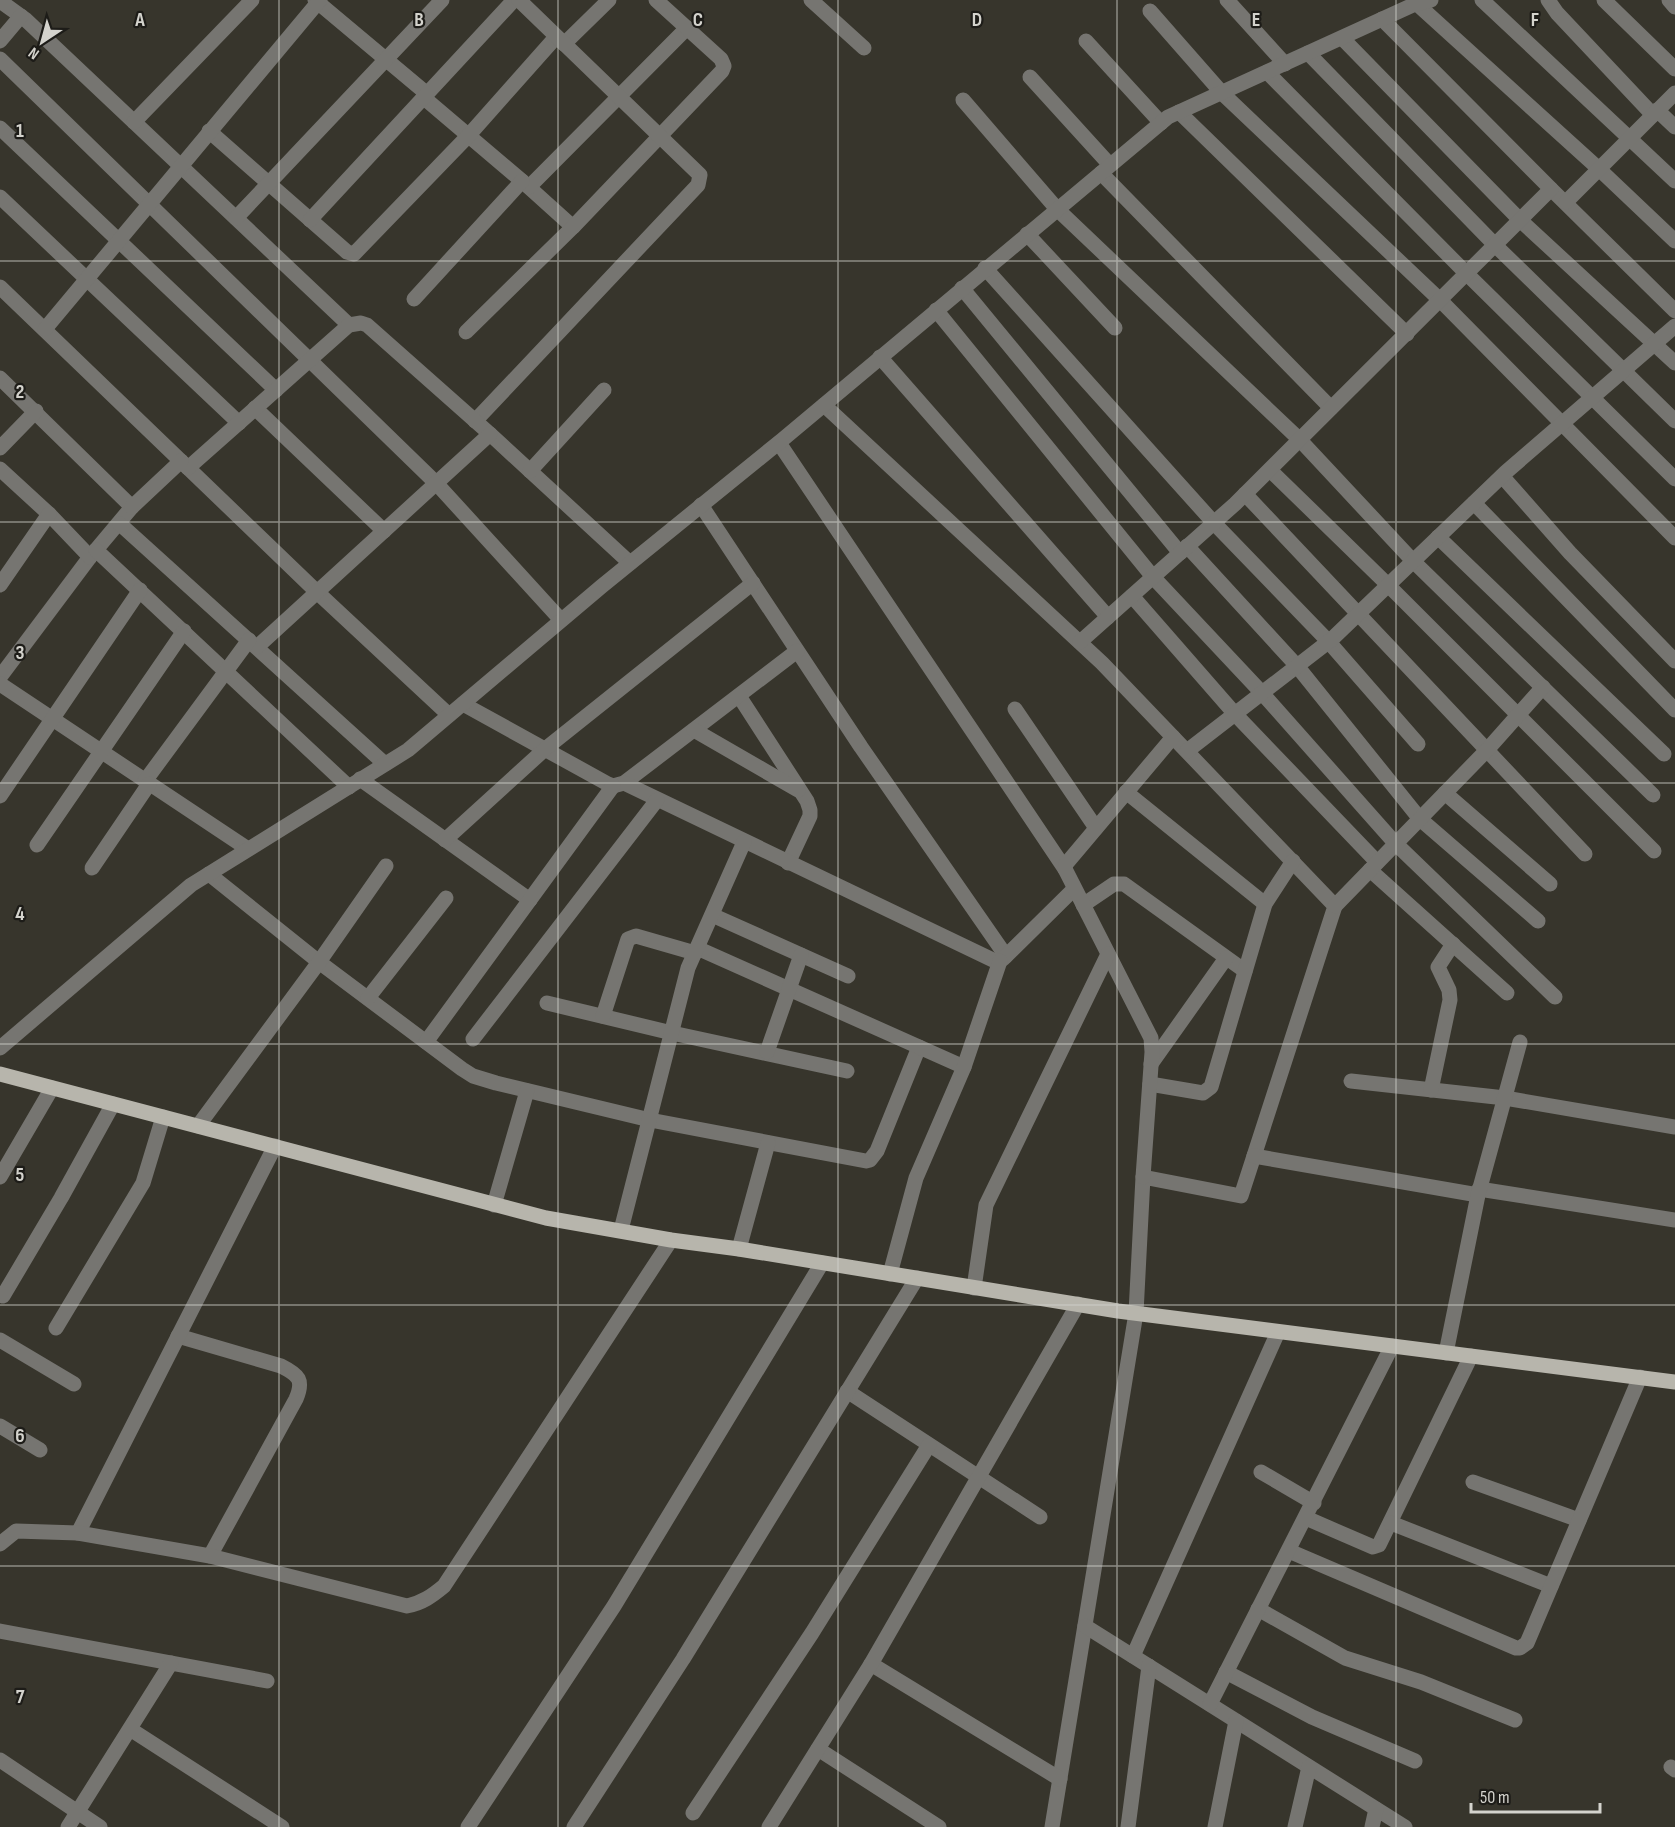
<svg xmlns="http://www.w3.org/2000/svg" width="1675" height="1827" font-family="'Sofia Sans Condensed',sans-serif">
  <rect width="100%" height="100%" fill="#37352c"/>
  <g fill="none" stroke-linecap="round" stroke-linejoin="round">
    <g stroke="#767571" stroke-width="15">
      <path d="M315 0 426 93"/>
      <path d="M811 0 864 48"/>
      <path d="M1227 0 1285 64"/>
      <path d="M1482 0 1675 181"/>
      <path d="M1548 0 1557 13 1653 115"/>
      <path d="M1604 0 1675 69"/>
      <path d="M1669 0 1675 7"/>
      <path d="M0 1 25 19 349 325"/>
      <path d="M1417 4 1599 169 1675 241"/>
      <path d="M1150 11 1222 93 1440 300 1675 538"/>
      <path d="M1342 38 1520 220 1675 363"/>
      <path d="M0 41 21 16"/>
      <path d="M1086 41 1161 123"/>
      <path d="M564 44 609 0"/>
      <path d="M1308 53 1495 245 1675 421"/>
      <path d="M0 59 436 483 561 620"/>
      <path d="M1267 72 1467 274 1675 479"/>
      <path d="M1030 77 1110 165"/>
      <path d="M423 97 522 181 573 227"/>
      <path d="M963 100 1057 209 1300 440 1413 561 1653 795"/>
      <path d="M1657 110 1675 127"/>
      <path d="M1179 112 1407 334"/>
      <path d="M134 122 252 0"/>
      <path d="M0 128 276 390"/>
      <path d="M209 131 347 252 354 254 469 135 556 37"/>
      <path d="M1101 173 1331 408"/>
      <path d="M529 187 687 28"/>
      <path d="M1551 189 1675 311"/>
      <path d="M0 197 239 423"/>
      <path d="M1566 202 1675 93"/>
      <path d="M236 218 442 0"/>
      <path d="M310 220 514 0"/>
      <path d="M1027 234 1115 328"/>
      <path d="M985 268 1214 523 1328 641 1418 744"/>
      <path d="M0 287 317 592 449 715"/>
      <path d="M962 288 1180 553"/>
      <path d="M414 299 522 181"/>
      <path d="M936 310 1153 577 1262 693 1395 843 1555 997"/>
      <path d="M45 329 320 0"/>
      <path d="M466 332 573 227 722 71 724 66 721 59 656 0"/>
      <path d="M880 357 1108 617"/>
      <path d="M0 378 132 507 90 557 0 677"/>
      <path d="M824 405 1102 663 1335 906 1241 1196 1143 1177 1136 1313 1052 1827"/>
      <path d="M255 408 384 531"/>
      <path d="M475 421 698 185 700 175 519 0"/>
      <path d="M779 443 1065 869"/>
      <path d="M0 448 36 411"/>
      <path d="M188 468 349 325 361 323 367 325 490 434 630 563"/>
      <path d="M0 469 49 514 90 557"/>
      <path d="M1270 470 1388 585 1654 851"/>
      <path d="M530 471 604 390"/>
      <path d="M1502 476 1570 553 1675 661"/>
      <path d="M1245 494 1585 854"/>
      <path d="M1474 503 1675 710"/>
      <path d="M701 505 861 747 1006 956"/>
      <path d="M132 507 181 461"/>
      <path d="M120 524 385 764"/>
      <path d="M1438 537 1664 754"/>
      <path d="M1187 546 1297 666 1420 819 1538 921"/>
      <path d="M96 550 349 787"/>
      <path d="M0 585 49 514"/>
      <path d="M1132 596 1235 714 1377 862"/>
      <path d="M1080 642 1235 504 1551 189 1382 19"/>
      <path d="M257 647 490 434"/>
      <path d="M0 684 248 849"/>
      <path d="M739 696 807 801 810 810V816L788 863"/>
      <path d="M463 704 608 784 613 786 624 783 797 651"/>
      <path d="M1015 709 1096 828"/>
      <path d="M694 730 798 790"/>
      <path d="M1187 751 1332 639 1506 472 1675 326"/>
      <path d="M360 779 530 900"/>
      <path d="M145 781 249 640"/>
      <path d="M624 783 995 961 1003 959 1074 889"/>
      <path d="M1126 792 1265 904"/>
      <path d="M1445 793 1550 884"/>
      <path d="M0 796 140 590"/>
      <path d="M445 840 545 749 753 583"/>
      <path d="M37 845 184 631"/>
      <path d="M92 868 149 784"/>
      <path d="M1370 870 1507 993"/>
      <path d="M209 874 319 962 462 1069 473 1076 496 1083 650 1120 866 1161 870 1160 877 1151 919 1047"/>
      <path d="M1083 905 1114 884H1124L1245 971"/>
      <path d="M1335 906 1487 750 1543 687"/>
      <path d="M712 915 848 976"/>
      <path d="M697 948 964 1067"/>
      <path d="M368 998 446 898"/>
      <path d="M547 1003 672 1033 847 1071"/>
      <path d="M603 1016 628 939 636 936 695 953"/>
      <path d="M473 1039 657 800"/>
      <path d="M426 1042 613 786"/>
      <path d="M0 1048 191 885 408 750 602 586 782 440 1168 117 1413 5 1431 0"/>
      <path d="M767 1052 801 955"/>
      <path d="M1151 1064 1226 958"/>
      <path d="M1351 1081 1505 1098 1675 1127"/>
      <path d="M1150 1084 1203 1093 1211 1087 1265 904 1293 861"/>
      <path d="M1431 1090 1450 1000 1449 990 1438 967 1453 944"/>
      <path d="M198 1126 319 962 386 866"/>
      <path d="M1254 1156 1478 1195"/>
      <path d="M0 1177 52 1088"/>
      <path d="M1143 1177 1152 1052 1151 1038 1065 869 1066 864 1173 737"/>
      <path d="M1479 1189 1675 1220"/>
      <path d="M494 1205 527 1091"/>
      <path d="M621 1230 688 968 744 842"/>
      <path d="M739 1249 768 1143"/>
      <path d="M890 1274 916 1178 964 1067 1000 961"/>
      <path d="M974 1288 986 1205 1108 954"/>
      <path d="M3 1296 61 1198 113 1104"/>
      <path d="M56 1328 143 1183 163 1117"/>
      <path d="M178 1336 281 1366C299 1375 304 1380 296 1399L210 1556"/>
      <path d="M0 1340 74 1384"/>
      <path d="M1446 1353 1478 1195 1520 1042"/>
      <path d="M847 1391 1040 1517"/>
      <path d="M0 1426 40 1450"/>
      <path d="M1261 1472 1314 1503"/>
      <path d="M1473 1482 1579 1520"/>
      <path d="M1306 1518 1373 1547 1379 1545 1471 1356"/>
      <path d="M1391 1523 1551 1586"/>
      <path d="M78 1533 275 1146"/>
      <path d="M0 1544 16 1531 78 1533 210 1556 407 1606C422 1603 432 1596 444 1586L671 1240"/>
      <path d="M1289 1551 1516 1648H1520L1527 1643 1640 1377"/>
      <path d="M1258 1609 1345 1658 1421 1682 1515 1720"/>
      <path d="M1085 1626 1405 1827"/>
      <path d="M0 1631 267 1681"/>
      <path d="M1133 1656 1278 1332"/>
      <path d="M871 1664 1060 1779"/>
      <path d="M1226 1672 1312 1717 1415 1761"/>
      <path d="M1210 1704 1392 1346"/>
      <path d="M130 1729 282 1827"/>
      <path d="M818 1749 939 1827"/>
      <path d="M0 1760 100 1827"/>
      <path d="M1671 1767 1675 1770"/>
      <path d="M693 1813 812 1633 929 1445"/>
      <path d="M68 1827 171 1663"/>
      <path d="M468 1827 614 1606 822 1263"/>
      <path d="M574 1827 683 1659 917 1278"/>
      <path d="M769 1827 871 1664 1078 1304"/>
      <path d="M1128 1827 1149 1666"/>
      <path d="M1215 1827 1236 1721"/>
      <path d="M1295 1827 1309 1767"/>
      <path d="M1372 1827 1376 1809"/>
    </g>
    <path stroke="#b7b5ac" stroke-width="15" d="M0 1074 546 1218 671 1240 739 1249 1118 1311 1675 1382"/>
  </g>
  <path fill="none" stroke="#d4d3cd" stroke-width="1.5" stroke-opacity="0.55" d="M279 0V1827M558 0V1827M838 0V1827M1117 0V1827M1396 0V1827M0 261H1675M0 522H1675M0 783H1675M0 1044H1675M0 1305H1675M0 1566H1675"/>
  <g font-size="20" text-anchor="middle" font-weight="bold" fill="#d4d3cd" stroke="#1d1c18" stroke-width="4.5" stroke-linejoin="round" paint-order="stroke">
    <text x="140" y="26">A</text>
    <text x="419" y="26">B</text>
    <text x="698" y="26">C</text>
    <text x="977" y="26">D</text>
    <text x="1256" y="26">E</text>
    <text x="1535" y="26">F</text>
    <text x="20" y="137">1</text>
    <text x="20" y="398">2</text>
    <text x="20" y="659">3</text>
    <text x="20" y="920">4</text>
    <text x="20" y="1181">5</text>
    <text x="20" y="1442">6</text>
    <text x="20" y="1703">7</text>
  </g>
  <g transform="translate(42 42) rotate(216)" stroke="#1d1c18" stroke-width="4.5" paint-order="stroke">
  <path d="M0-4.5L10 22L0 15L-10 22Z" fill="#d4d3cd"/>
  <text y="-9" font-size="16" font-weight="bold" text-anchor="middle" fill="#d4d3cd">N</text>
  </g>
  <path d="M1471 1803v9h129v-9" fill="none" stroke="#d4d3cd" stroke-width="3"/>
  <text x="1480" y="1803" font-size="18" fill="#d4d3cd" stroke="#1d1c18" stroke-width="4.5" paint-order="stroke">50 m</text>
</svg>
